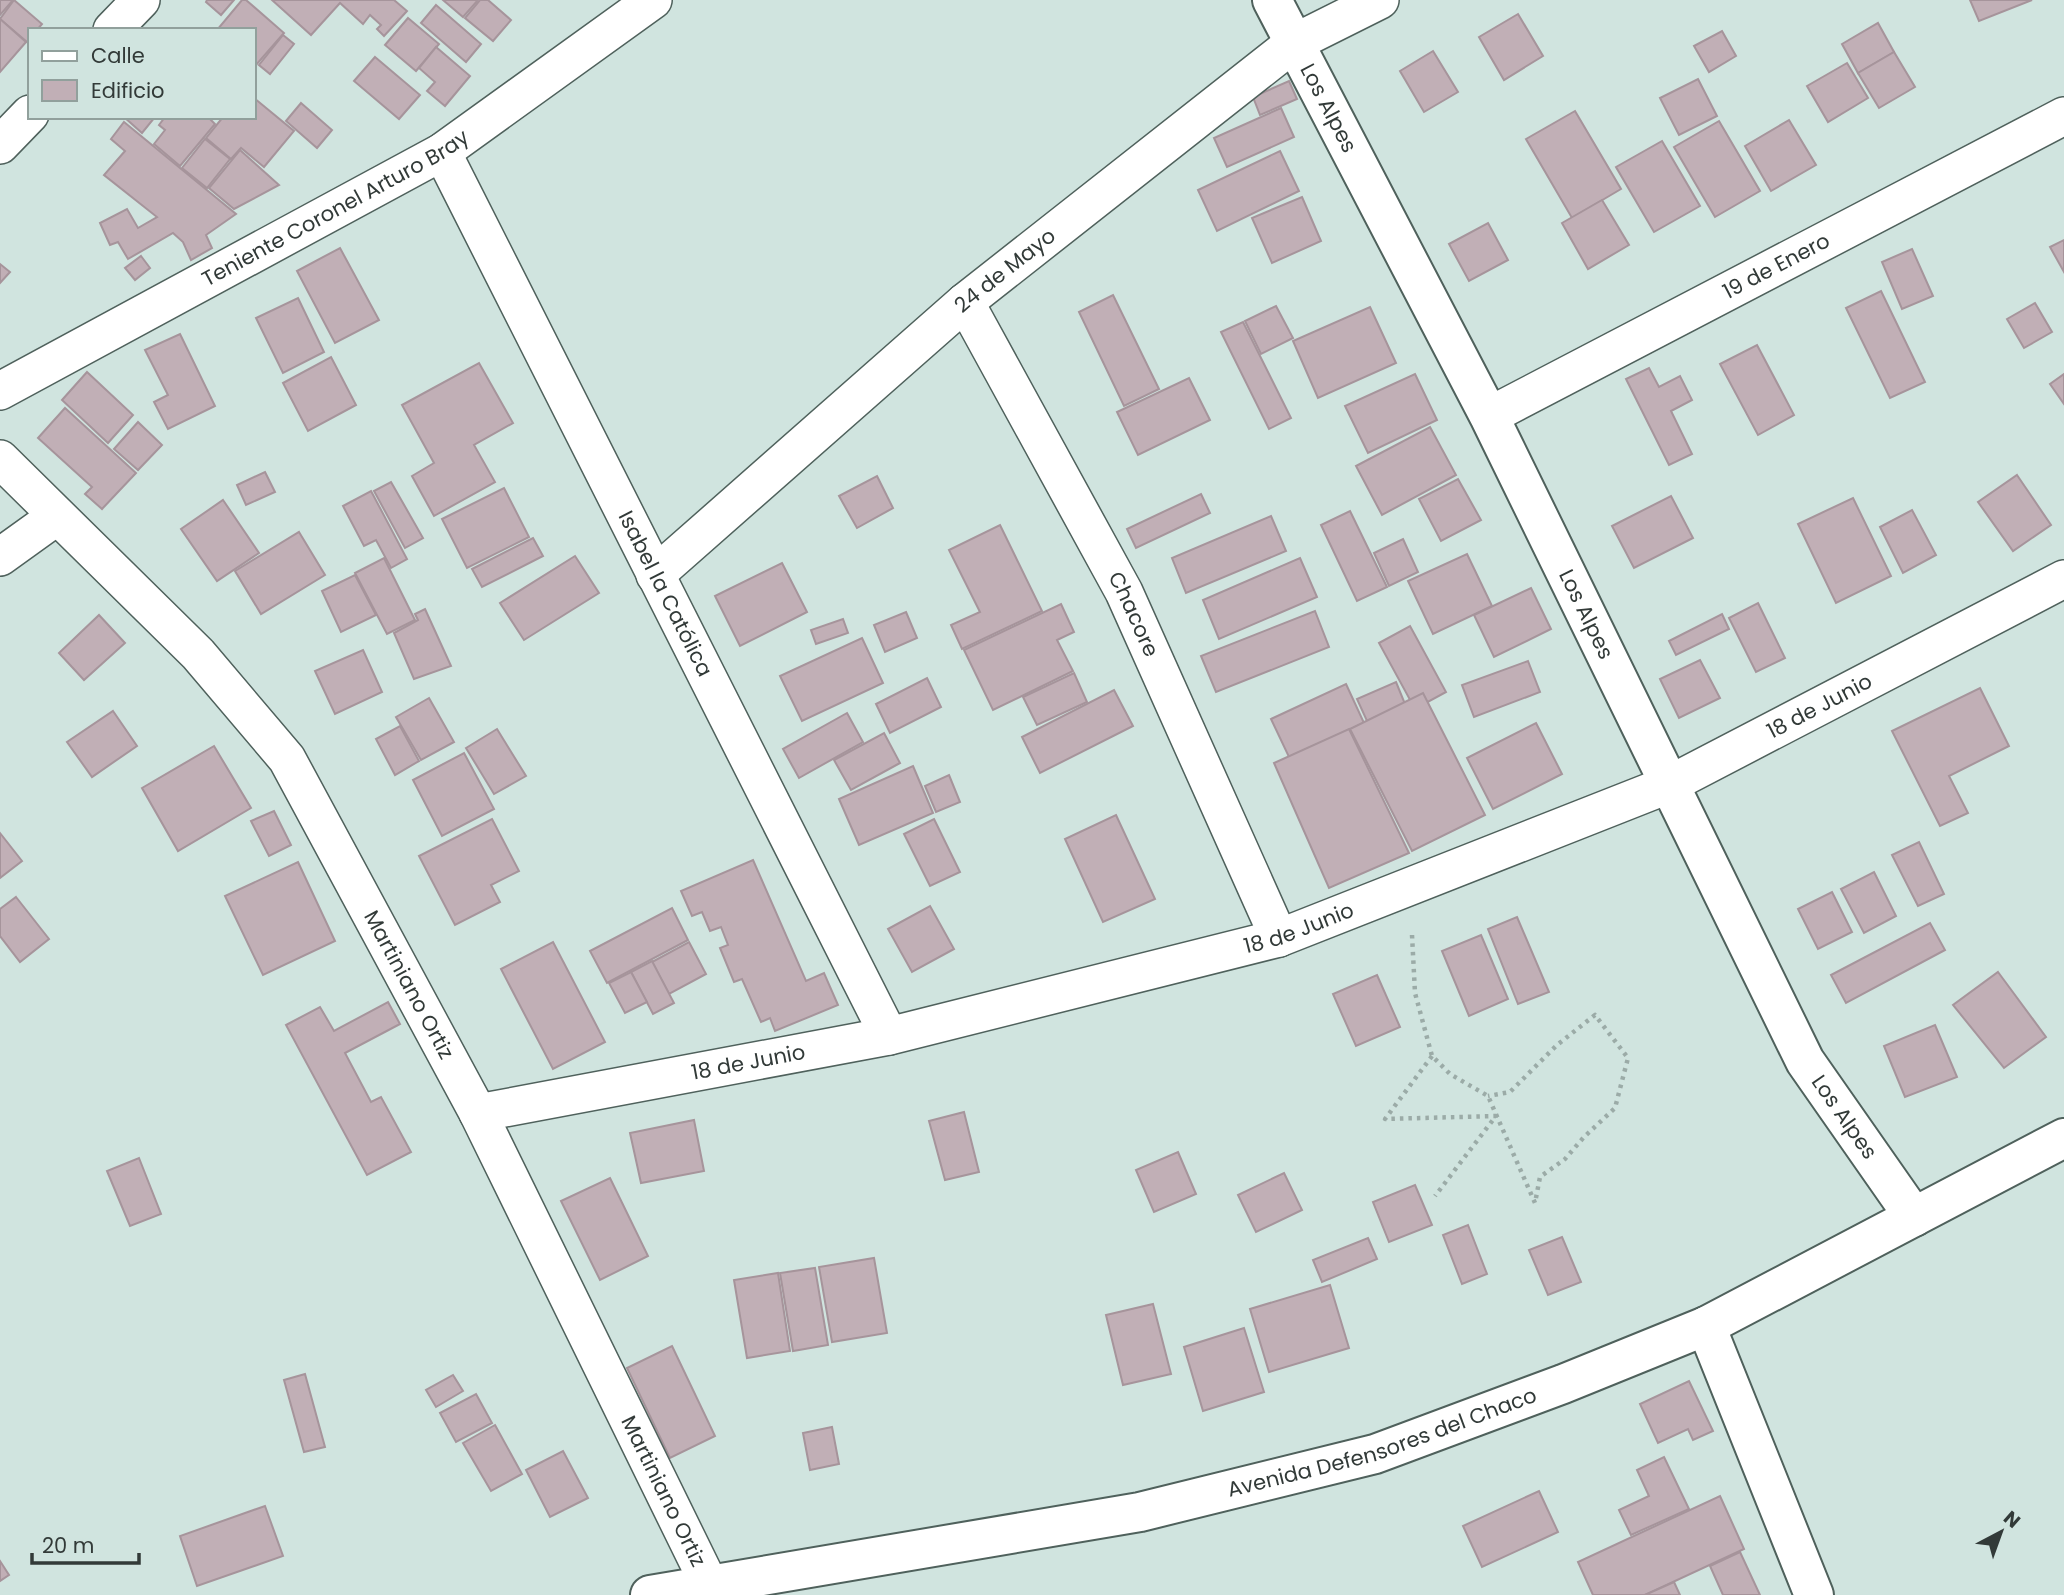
<svg xmlns="http://www.w3.org/2000/svg" width="2064" height="1595" font-family="Poppins,sans-serif">
  <rect width="100%" height="100%" fill="#d0e4df"/>
  <g fill="#c1afb6" stroke="#a6949b" stroke-width="2">
    <path d="M0 0H13L0 15Z"/>
    <path d="M14 0 42 24 37 30H30V38L27 42 0 19Z"/>
    <path d="M207 0H234L221 15 206 2Z"/>
    <path d="M242 0H246L284 33 256 65 254 63V30H217Z"/>
    <path d="M272 0H394L407 11 384 36 377 29 381 25 370 15 363 24 340 3 311 35Z"/>
    <path d="M443 0H478L463 17Z"/>
    <path d="M480 0H488L511 20 493 41 465 18Z"/>
    <path d="M1970 0H2032L1979 21Z"/>
    <path d="M436 5 481 44 466 62 421 23Z"/>
    <path d="M1518 14 1543 56 1504 80 1479 37Z"/>
    <path d="M408 18 439 44 416 71 385 45Z"/>
    <path d="M0 19 26 42 0 72Z"/>
    <path d="M1878 23 1894 52 1858 73 1842 44Z"/>
    <path d="M1722 31 1736 56 1709 72 1694 46Z"/>
    <path d="M283 35 294 44 270 74 259 65Z"/>
    <path d="M436 47 470 76 445 106 427 91 435 82 419 68Z"/>
    <path d="M1433 51 1458 92 1424 112 1400 71Z"/>
    <path d="M1894 52 1915 87 1879 108 1858 73Z"/>
    <path d="M375 57 420 95 399 119 354 81Z"/>
    <path d="M1847 63 1868 98 1828 122 1807 86Z"/>
    <path d="M1698 79 1717 116 1679 135 1660 98Z"/>
    <path d="M1289 81 1297 99 1260 115 1253 97Z"/>
    <path d="M254 98 294 131 264 167 241 148 231 159 206 138 223 117H254Z"/>
    <path d="M301 103 332 130 317 148 286 121Z"/>
    <path d="M1281 108 1294 137 1227 167 1214 138Z"/>
    <path d="M1575 111 1621 189 1572 218 1526 139Z"/>
    <path d="M124 117H155L142 133Z"/>
    <path d="M165 117H208L215 124 180 166 154 144 165 130 159 125Z"/>
    <path d="M1789 120 1816 165 1771 191 1745 146Z"/>
    <path d="M1719 121 1760 191 1715 217 1674 147Z"/>
    <path d="M124 122 236 214 206 235 212 248 191 260 183 242 173 233 128 259 118 242 110 245 100 223 127 209 138 228 157 217 104 175 125 151 111 139Z"/>
    <path d="M205 139 230 159 207 188 182 168Z"/>
    <path d="M1662 141 1700 206 1654 232 1616 167Z"/>
    <path d="M240 150 279 185 234 209 209 188Z"/>
    <path d="M1280 151 1299 191 1217 231 1198 190Z"/>
    <path d="M1302 197 1321 241 1272 263 1252 218Z"/>
    <path d="M1602 200 1629 245 1588 269 1562 223Z"/>
    <path d="M1488 223 1508 260 1469 281 1449 244Z"/>
    <path d="M2064 240V272L2050 247Z"/>
    <path d="M340 248 379 320 335 343 297 271Z"/>
    <path d="M1912 249 1933 296 1902 309 1882 262Z"/>
    <path d="M141 256 150 268 135 280 125 268Z"/>
    <path d="M0 264 10 272 0 283Z"/>
    <path d="M1881 291 1925 382 1890 398 1846 308Z"/>
    <path d="M1113 295 1159 389 1124 406 1079 312Z"/>
    <path d="M298 298 324 352 283 373 256 318Z"/>
    <path d="M2035 303 2052 332 2024 348 2007 319Z"/>
    <path d="M1276 306 1293 338 1261 354 1245 321Z"/>
    <path d="M1370 307 1396 363 1318 398 1293 341Z"/>
    <path d="M1243 322 1291 418 1269 429 1221 332Z"/>
    <path d="M180 334 215 406 168 429 154 402 168 395 145 350Z"/>
    <path d="M1757 345 1794 415 1758 435 1720 364Z"/>
    <path d="M331 357 356 405 308 431 283 383Z"/>
    <path d="M479 363 513 423 474 445 495 482 434 516 412 476 434 463 402 405Z"/>
    <path d="M1649 368 1659 387 1680 376 1692 400 1671 411 1692 454 1669 465 1626 379Z"/>
    <path d="M87 372 133 415 108 443 62 400Z"/>
    <path d="M1415 374 1437 420 1368 453 1345 406Z"/>
    <path d="M2064 374V404L2050 384Z"/>
    <path d="M1189 378 1210 420 1138 455 1117 412Z"/>
    <path d="M65 408 136 473 102 509 85 494 92 487 38 438Z"/>
    <path d="M138 422 162 445 138 470 114 449Z"/>
    <path d="M1430 427 1456 475 1382 515 1356 466Z"/>
    <path d="M265 472 275 492 246 505 237 485Z"/>
    <path d="M2017 475 2051 525 2013 551 1978 502Z"/>
    <path d="M877 476 893 508 857 528 839 496Z"/>
    <path d="M1458 479 1481 520 1441 541 1419 499Z"/>
    <path d="M391 482 423 538 405 548 374 491Z"/>
    <path d="M504 488 529 537 467 568 442 519Z"/>
    <path d="M371 491 407 559 391 568 376 540 364 546 343 506Z"/>
    <path d="M1201 494 1210 513 1136 548 1127 529Z"/>
    <path d="M1671 496 1693 538 1634 568 1612 526Z"/>
    <path d="M1853 498 1891 576 1836 603 1798 524Z"/>
    <path d="M223 500 259 553 217 581 181 529Z"/>
    <path d="M1912 510 1936 555 1903 573 1880 527Z"/>
    <path d="M1350 511 1387 587 1357 601 1321 525Z"/>
    <path d="M1271 516 1286 551 1186 593 1172 558Z"/>
    <path d="M1000 525 1042 611 962 649 951 625 980 612 949 550Z"/>
    <path d="M299 532 325 575 261 614 235 571Z"/>
    <path d="M533 538 543 556 482 587 472 569Z"/>
    <path d="M1403 539 1418 572 1389 586 1374 553Z"/>
    <path d="M1467 554 1492 606 1433 634 1408 581Z"/>
    <path d="M575 556 599 593 524 640 500 603Z"/>
    <path d="M384 558 415 620 387 634 355 573Z"/>
    <path d="M1300 558 1317 597 1219 639 1203 600Z"/>
    <path d="M782 563 807 612 740 646 715 596Z"/>
    <path d="M355 575 376 615 341 632 322 591Z"/>
    <path d="M1531 588 1551 629 1494 657 1474 615Z"/>
    <path d="M1758 603 1785 658 1756 672 1729 618Z"/>
    <path d="M1061 604 1074 632 1057 640 1073 671 993 710 964 650Z"/>
    <path d="M425 609 451 666 414 679 394 633 418 620 415 614Z"/>
    <path d="M1315 611 1329 647 1216 692 1201 656Z"/>
    <path d="M906 612 917 638 885 652 874 625Z"/>
    <path d="M1722 614 1729 629 1676 655 1669 641Z"/>
    <path d="M99 615 125 643 84 680 59 653Z"/>
    <path d="M843 619 848 633 816 644 811 630Z"/>
    <path d="M1410 626 1446 692 1415 709 1379 643Z"/>
    <path d="M862 638 883 683 802 721 780 676Z"/>
    <path d="M363 650 382 692 335 714 315 671Z"/>
    <path d="M1700 660 1720 698 1679 718 1660 679Z"/>
    <path d="M1528 661 1540 692 1474 717 1462 685Z"/>
    <path d="M1074 673 1087 702 1037 725 1023 697Z"/>
    <path d="M927 678 941 707 890 733 876 704Z"/>
    <path d="M1396 682 1405 704 1367 721 1357 699Z"/>
    <path d="M1346 684 1364 723 1289 757 1271 719Z"/>
    <path d="M1980 688 2009 746 1949 776 1968 813 1940 826 1892 731Z"/>
    <path d="M1114 690 1133 726 1040 773 1022 737Z"/>
    <path d="M1423 693 1485 815 1412 851 1350 729Z"/>
    <path d="M429 698 454 742 421 760 396 717Z"/>
    <path d="M113 711 137 746 92 777 67 742Z"/>
    <path d="M847 713 863 742 799 778 783 749Z"/>
    <path d="M1536 723 1562 774 1493 809 1467 758Z"/>
    <path d="M400 726 419 761 395 775 376 739Z"/>
    <path d="M497 729 526 776 494 794 466 748Z"/>
    <path d="M1349 729 1409 853 1329 888 1274 763Z"/>
    <path d="M884 733 900 763 851 790 834 760Z"/>
    <path d="M214 746 251 808 178 851 142 788Z"/>
    <path d="M464 753 494 809 442 836 413 780Z"/>
    <path d="M913 766 933 813 859 845 839 799Z"/>
    <path d="M949 775 960 802 936 812 925 786Z"/>
    <path d="M274 811 291 845 269 856 251 821Z"/>
    <path d="M1116 815 1155 899 1103 922 1065 839Z"/>
    <path d="M492 819 519 871 491 885 500 902 455 925 419 856Z"/>
    <path d="M934 819 960 872 930 886 904 834Z"/>
    <path d="M0 833 22 861 0 878Z"/>
    <path d="M1919 842 1944 894 1918 906 1892 855Z"/>
    <path d="M753 860 806 981 824 973 838 1005 775 1031 770 1018 761 1022 742 979 734 982 720 948 728 945 721 927 710 931 702 912 692 916 681 891Z"/>
    <path d="M298 862 335 941 263 975 225 896Z"/>
    <path d="M1874 872 1896 916 1864 933 1841 889Z"/>
    <path d="M1832 892 1852 932 1818 949 1798 909Z"/>
    <path d="M16 897 49 939 20 962 0 936V909Z"/>
    <path d="M930 906 954 949 912 972 888 929Z"/>
    <path d="M672 908 688 940 607 983 590 951Z"/>
    <path d="M1517 917 1549 992 1518 1004 1488 929Z"/>
    <path d="M1930 923 1945 950 1846 1003 1831 975Z"/>
    <path d="M1481 935 1508 999 1469 1016 1442 951Z"/>
    <path d="M553 942 605 1042 553 1069 501 969Z"/>
    <path d="M689 942 706 974 669 994 652 962Z"/>
    <path d="M652 961 674 1003 653 1014 631 972Z"/>
    <path d="M631 972 647 1002 625 1013 609 983Z"/>
    <path d="M1998 972 2046 1037 2004 1068 1953 1005Z"/>
    <path d="M1377 975 1400 1027 1356 1046 1333 994Z"/>
    <path d="M388 1002 400 1024 345 1053 371 1102 381 1097 411 1152 367 1175 286 1025 320 1007 334 1031Z"/>
    <path d="M1935 1025 1957 1077 1905 1097 1884 1046Z"/>
    <path d="M964 1112 979 1172 945 1180 929 1121Z"/>
    <path d="M694 1120 704 1171 641 1183 630 1133Z"/>
    <path d="M1178 1152 1196 1194 1154 1212 1136 1170Z"/>
    <path d="M139 1158 161 1214 130 1226 107 1171Z"/>
    <path d="M1284 1173 1302 1210 1256 1232 1238 1195Z"/>
    <path d="M610 1178 648 1256 600 1280 561 1201Z"/>
    <path d="M1415 1185 1432 1225 1389 1242 1373 1202Z"/>
    <path d="M1468 1225 1487 1274 1462 1284 1443 1235Z"/>
    <path d="M1562 1237 1581 1282 1548 1295 1529 1250Z"/>
    <path d="M1368 1238 1377 1259 1322 1282 1313 1260Z"/>
    <path d="M874 1258 887 1333 832 1342 819 1267Z"/>
    <path d="M815 1268 828 1345 793 1351 780 1273Z"/>
    <path d="M778 1273 790 1351 747 1358 734 1280Z"/>
    <path d="M1330 1285 1349 1348 1269 1372 1250 1309Z"/>
    <path d="M1153 1304 1171 1374 1123 1385 1106 1315Z"/>
    <path d="M1244 1328 1264 1392 1203 1411 1184 1347Z"/>
    <path d="M672 1346 715 1436 670 1458 627 1368Z"/>
    <path d="M305 1374 325 1447 304 1452 284 1380Z"/>
    <path d="M453 1375 463 1391 436 1407 426 1390Z"/>
    <path d="M1689 1381 1713 1431 1693 1440 1688 1429 1658 1443 1640 1404Z"/>
    <path d="M476 1394 492 1423 456 1442 440 1413Z"/>
    <path d="M495 1425 522 1474 491 1491 463 1443Z"/>
    <path d="M832 1427 839 1464 810 1470 803 1433Z"/>
    <path d="M563 1451 588 1498 550 1517 526 1470Z"/>
    <path d="M1664 1457 1689 1509 1631 1535 1619 1510 1649 1496 1637 1470Z"/>
    <path d="M1539 1491 1558 1532 1482 1567 1463 1526Z"/>
    <path d="M1720 1496 1744 1549 1645 1595H1593L1578 1562Z"/>
    <path d="M265 1506 283 1556 197 1586 180 1536Z"/>
    <path d="M1740 1552 1760 1595H1723L1710 1566Z"/>
    <path d="M0 1561 9 1575 0 1581Z"/>
    <path d="M1674 1582 1680 1595H1645Z"/>
  </g>
  <g fill="none" stroke-linecap="round" stroke-linejoin="round">
    <g stroke="#4f615c" stroke-width="40">
      <g id="minor">
        <path d="M112 30 141 0"/>
        <path d="M0 145 30 114"/>
        <path id="s1" d="M442 152 889 1036"/>
        <path id="s2" d="M965 302 1124 592 1279 938"/>
        <path id="s3" d="M0 391 442 152 653 0"/>
        <path id="s4" d="M1489 416 2064 116"/>
        <path id="s5" d="M0 459 198 654 287 759 478 1113 709 1584"/>
        <path d="M0 557 57 516"/>
        <path id="s6" d="M655 575 965 302 1294 43 1380 0"/>
        <path id="s7" d="M478 1113 889 1036 1279 938 1670 784 2064 579"/>
      </g>
    </g>
    <g stroke="#4f615c" stroke-width="42">
      <g id="tertiary">
        <path id="s8" d="M1272 0 1489 416 1805 1061 1914 1217"/>
        <path d="M1706 1326 1814 1595"/>
      </g>
    </g>
    <g stroke="#4f615c" stroke-width="42">
      <g id="secondary">
        <path id="s9" d="M650 1595 1140 1512 1375 1454 1563 1384 1706 1326 2064 1138"/>
      </g>
    </g>
    <g stroke="#9baba7" stroke-width="4.5" stroke-dasharray="3.5 5" stroke-linecap="butt">
      <path d="M1412 935 1415 993 1432 1056 1450 1074 1488 1096 1535 1203 1540 1177 1565 1159 1584 1137 1615 1108 1628 1058 1595 1015 1557 1045 1510 1092 1488 1096"/>
      <path d="M1432 1056 1385 1119 1496 1116 1435 1196"/>
    </g>
    <use href="#minor" stroke="#fff" stroke-width="37"/>
    <use href="#tertiary" stroke="#fff" stroke-width="38"/>
    <use href="#secondary" stroke="#fff" stroke-width="38"/>
  </g>
  <g text-anchor="middle" stroke-width="5" stroke-linejoin="round" paint-order="stroke">
    <g font-size="21" fill="#323a38" stroke="#d0e4df">
      <text dy="7" stroke="none"><textPath href="#s8" startOffset="122">Los Alpes</textPath></text>
      <text dy="7" stroke="none"><textPath href="#s3" startOffset="382">Teniente Coronel Arturo Bray</textPath></text>
      <text dy="7" stroke="none"><textPath href="#s4" startOffset="324">19 de Enero</textPath></text>
      <text dy="7" stroke="none"><textPath href="#s6" startOffset="464">24 de Mayo</textPath></text>
      <text dy="7" stroke="none"><textPath href="#s1" startOffset="495">Isabel la Católica</textPath></text>
      <text dy="7" stroke="none"><textPath href="#s8" startOffset="690">Los Alpes</textPath></text>
      <text dy="7" stroke="none"><textPath href="#s2" startOffset="355">Chacore</textPath></text>
      <text dy="7" stroke="none"><textPath href="#s7" startOffset="1409">18 de Junio</textPath></text>
      <text dy="7" stroke="none"><textPath href="#s7" startOffset="842">18 de Junio</textPath></text>
      <text dy="7" stroke="none"><textPath href="#s5" startOffset="672">Martiniano Ortiz</textPath></text>
      <text dy="7" stroke="none"><textPath href="#s7" startOffset="275">18 de Junio</textPath></text>
      <text dy="7" stroke="none"><textPath href="#s8" startOffset="1256">Los Alpes</textPath></text>
      <text dy="7" stroke="none"><textPath href="#s9" startOffset="749">Avenida Defensores del Chaco</textPath></text>
      <text dy="7" stroke="none"><textPath href="#s5" startOffset="1239">Martiniano Ortiz</textPath></text>
    </g>
  </g>
  <rect x="28" y="28" width="228" height="91" fill="#d0e4df" stroke="#91a09c" stroke-width="2"/>
  <rect x="42" y="51" width="35" height="10" fill="#ffffff" stroke="#91a09c" stroke-width="2"/>
  <text x="91" y="63" font-size="21" fill="#323a38">Calle</text>
  <rect x="42" y="80" width="35" height="21" fill="#c1afb6" stroke="#91a09c" stroke-width="2"/>
  <text x="91" y="98" font-size="21" fill="#323a38">Edificio</text>
  <g transform="translate(2001 1532) rotate(41)" stroke="#d0e4df" stroke-width="5" paint-order="stroke">
  <path d="M0-5L12 26L0 18L-12 26Z" fill="#323a38"/>
  <text y="-10" font-size="19" font-weight="bold" text-anchor="middle" fill="#323a38">N</text>
  </g>
  <path d="M32 1553v10h107v-10" fill="none" stroke="#323a38" stroke-width="3.5"/>
  <text x="42" y="1553" font-size="21" fill="#323a38" stroke="#d0e4df" stroke-width="5" paint-order="stroke">20 m</text>
</svg>
